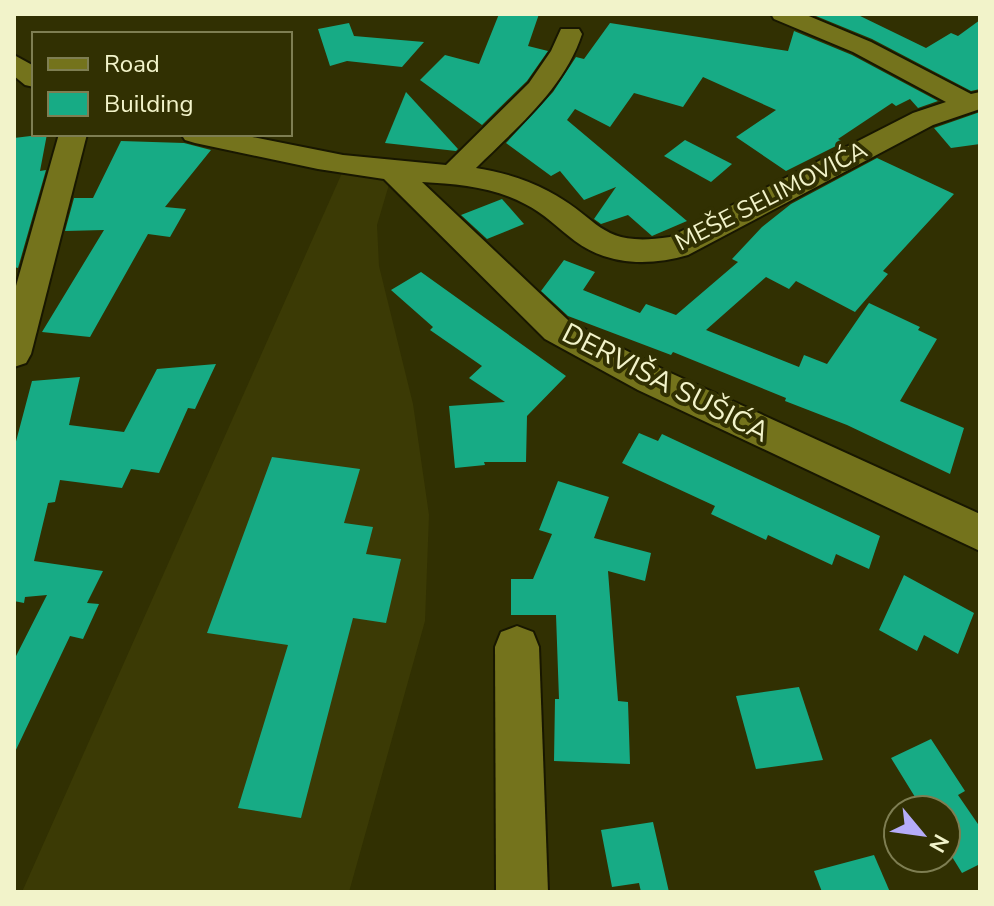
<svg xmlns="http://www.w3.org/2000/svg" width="994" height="906" font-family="'Nunito Sans',sans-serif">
  <rect width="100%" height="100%" fill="#313002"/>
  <path fill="#3b3a05" d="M346 164 393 171 377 225 379 266 413 404 429 515 425 621 349 892H22Z"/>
  <g fill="#17ab85">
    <path d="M499 14H539L528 46 548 51 527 81 482 125 420 80 445 55 479 64Z"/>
    <path d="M819 14H856L926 48 951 33 958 36 980 20V89L971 91 872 39 816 16Z"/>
    <path d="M349 23 354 36 424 42 402 67 347 61 330 66 318 29Z"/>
    <path d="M610 23 788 51 794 31 852 55 938 101 918 108 910 99 896 106 892 103 838 139 844 142 786 171 736 137 776 110 703 77 683 107 634 93 610 127 575 109 567 120 687 221 652 236 628 215 601 224 594 219 616 187 584 200 560 171 551 176 506 143 553 92 576 57 584 59Z"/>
    <path d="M406 92 458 149 456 151 385 143Z"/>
    <path d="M980 112V144L951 148 934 128Z"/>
    <path d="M47 134 40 171 46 170 18 268 14 267V138Z"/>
    <path d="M685 140 732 164 711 182 664 156Z"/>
    <path d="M121 141 184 143 211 150 165 207 186 209 170 237 148 234 90 337 42 332 104 230 65 231 74 198H93Z"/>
    <path d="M877 158 954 194 883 271 888 274 855 312 796 281 789 289 766 277 706 330 799 367 804 355 827 364 869 303 920 327 918 330 937 339 900 401 964 428 950 474 847 425 785 401 786 398 673 352 671 355 568 316 541 291 564 260 595 272 583 290 640 313 646 304 676 315 738 262 732 259 762 227 791 204Z"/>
    <path d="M502 199 524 224 487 239 461 215Z"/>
    <path d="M421 272 566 376 527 416 526 462H484L485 465 455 468 449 406 505 402 469 378 482 366 430 330 433 327 391 290Z"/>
    <path d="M216 364 195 409 188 408 159 473 131 469 122 488 60 480 55 502 48 503 34 561 103 571 87 603 99 604 83 639 70 636 14 754V660L47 595 25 597 24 603 14 601V449L32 381 80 377 69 425 124 432 157 369Z"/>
    <path d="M639 433 658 441 662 434 880 536 869 569 836 554 832 565 768 535 766 540 711 514 715 506 622 463Z"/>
    <path d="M272 457 360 469 344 523 373 527 366 554 401 559 386 623 353 618 301 818 238 808 288 645 207 633Z"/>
    <path d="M558 481 609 497 594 538 651 553 645 581 608 571 618 701 628 702 630 764 554 761 555 699H559L556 615H511V579H533L552 534 539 530Z"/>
    <path d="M904 575 974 613 958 654 924 635 917 651 879 630Z"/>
    <path d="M799 687 823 760 756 769 736 696Z"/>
    <path d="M931 739 965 791 958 795 980 827V864L962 873 946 847V810H923L891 758Z"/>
    <path d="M653 822 669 892H641L639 883 612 887 601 830Z"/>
    <path d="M874 855 890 892H822L814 871Z"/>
  </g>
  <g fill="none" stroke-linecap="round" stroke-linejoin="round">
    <g stroke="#181701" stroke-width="4">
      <g id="street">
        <path d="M771 14H804L871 42 971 94 980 92V109L933 125 688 255C650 266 609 266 575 241 559 229 544 213 525 204 493 187 458 184 422 182L569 321 664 370 980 514V551L638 390 545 339 384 179 318 169 195 143 185 140 181 134H237L343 155 446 165 529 83 551 51 561 29H579L582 34C564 89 516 128 476 168 501 172 526 179 548 191 602 219 598 248 670 237L913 113 946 102 853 52 774 19Z"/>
        <path d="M14 55 34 66V87L25 85 14 76Z"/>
        <path d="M59 134H87L31 354 26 363 14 367V293Z"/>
        <path d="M517 626 533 632 539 647 548 892H496L495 647 501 632Z"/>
      </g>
    </g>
    <use href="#street" fill="#74731c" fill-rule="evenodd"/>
  </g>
  <g text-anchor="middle" stroke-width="8" stroke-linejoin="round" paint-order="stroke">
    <g font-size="24" fill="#f2f3ca" stroke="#313002">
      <text transform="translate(771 196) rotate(-27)" y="8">MEŠE SELIMOVIĆA</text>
    </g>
    <g font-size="28" fill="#f2f3ca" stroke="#313002">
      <text transform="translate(666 382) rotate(27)" y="10">DERVIŠA SUŠIĆA</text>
    </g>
  </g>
  <rect width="994" height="906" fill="none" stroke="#f2f3ca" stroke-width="32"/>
  <rect x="32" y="32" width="260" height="104" fill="#313002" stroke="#7e7e52" stroke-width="2"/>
  <rect x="48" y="58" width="40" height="12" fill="#74731c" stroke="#7e7e52" stroke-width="2"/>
  <text x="104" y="72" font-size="24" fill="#f2f3ca">Road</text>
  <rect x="48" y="92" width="40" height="24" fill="#17ab85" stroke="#7e7e52" stroke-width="2"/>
  <text x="104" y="112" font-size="24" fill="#f2f3ca">Building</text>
  <g transform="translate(922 834) rotate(119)"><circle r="38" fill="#313002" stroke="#7e7e52" stroke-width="2"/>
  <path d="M0-6L14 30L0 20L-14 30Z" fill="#b5acf9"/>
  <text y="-12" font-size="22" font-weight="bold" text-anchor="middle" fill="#f2f3ca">N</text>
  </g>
</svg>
